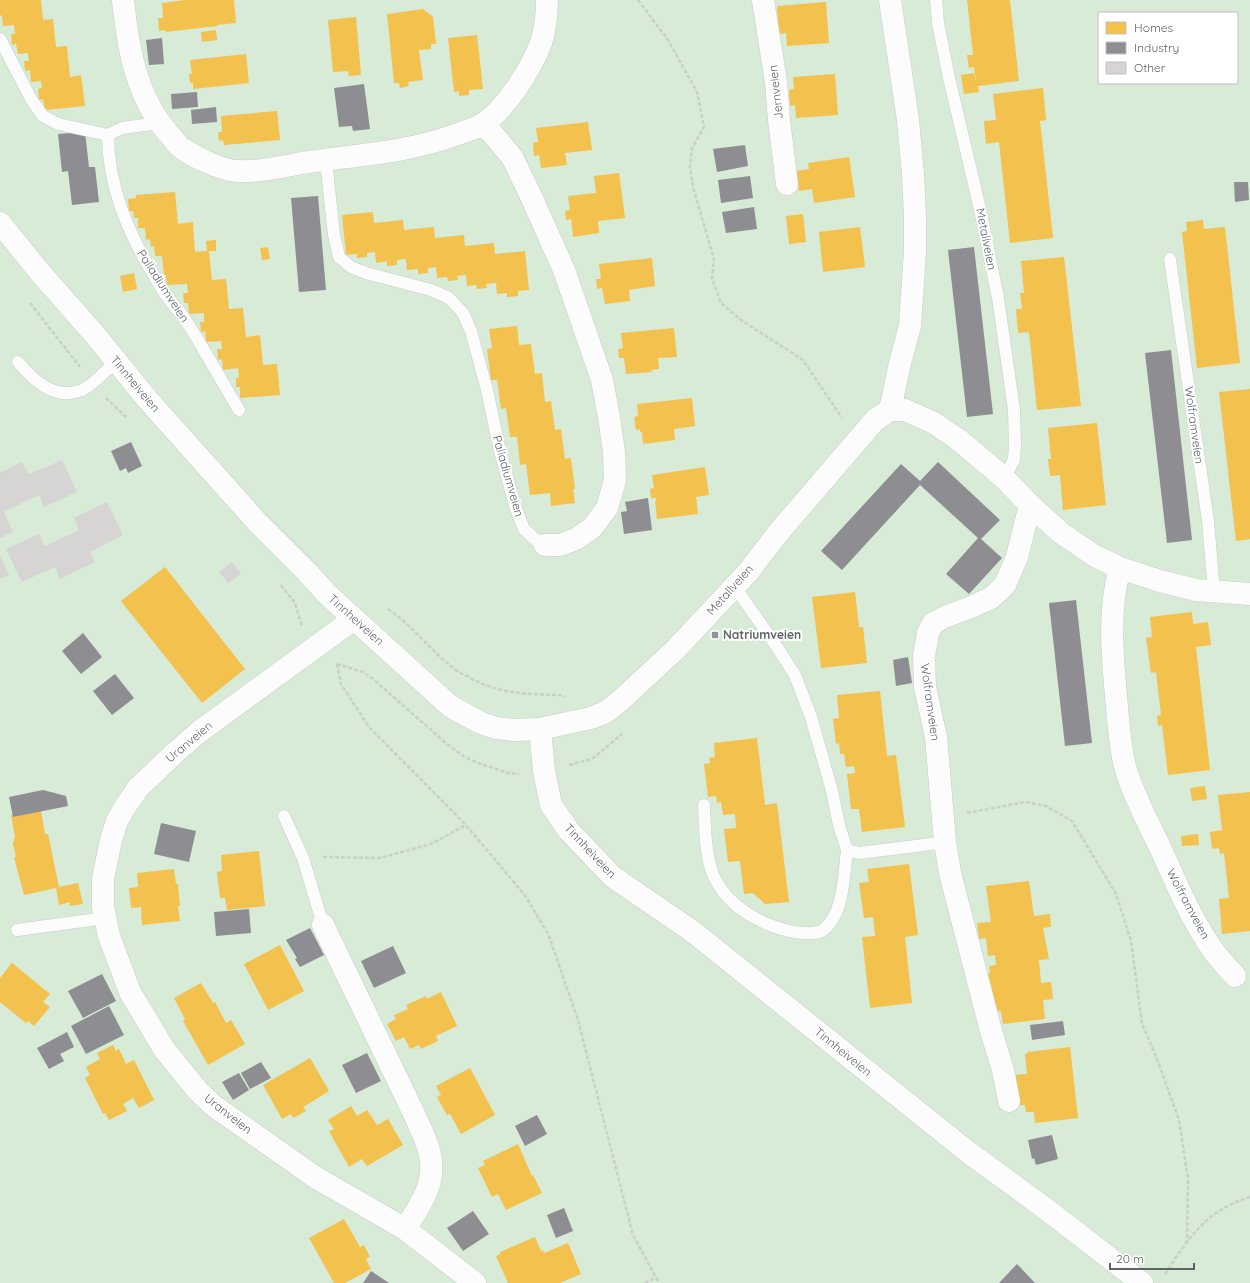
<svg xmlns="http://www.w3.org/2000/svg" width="1250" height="1283" font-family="Quicksand,sans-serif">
  <rect width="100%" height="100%" fill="#efeeea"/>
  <path fill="#d8ebd6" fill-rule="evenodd" d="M0 0H1250V1283H0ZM1099 13H1237V83H1099Z"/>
  <g fill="#f2c14e">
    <path d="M0 0H41L43 20 53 19 56 47 67 46 70 77 81 75 85 106 45 110 43 99 39 100 38 89 42 88 41 81 31 82 30 70 25 71 24 61H29L28 53 18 54 16 44 12 45 11 34H15L14 25 3 26 2 15 0 16Z"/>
    <path d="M185 0H234L236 23 217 25 218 26 165 32V30L159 31 158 18H163L162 3Z"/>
    <path d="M967 0H1010L1019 81 978 86 979 92 964 94 961 75 974 73 976 83 974 67 969 68 967 55H973Z"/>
    <path d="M826 2 829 43 787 46 786 33 779 34 777 6Z"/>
    <path d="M423 9 433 17 436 44H431V49L419 50 423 80 408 82 409 86 400 88 399 83H394L387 14Z"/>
    <path d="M356 17 361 75 349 76 348 71 333 72 328 20Z"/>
    <path d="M216 30 217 40 202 42 201 32Z"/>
    <path d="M477 35 483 89 469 90V95L459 96V91L454 92 448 38Z"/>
    <path d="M246 54 249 83 193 89V83H190L189 74H192L190 60Z"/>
    <path d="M835 74 838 115 796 118 795 105 790 106 789 90 794 89 793 77Z"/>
    <path d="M1043 88 1046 120 1040 121 1053 238 1010 243 999 142 986 144 984 121 996 120 993 94Z"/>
    <path d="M277 111 280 140 224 145 223 140 219 141 218 132H222L221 116Z"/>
    <path d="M588 122 592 150 565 153 567 165 541 168 539 155 534 156 533 143 538 142 536 128Z"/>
    <path d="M849 157 855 197 814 203 812 189 799 191 796 171 809 169 808 163Z"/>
    <path d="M619 173 625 218 598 221 599 233 573 237 571 219 566 220 565 211 570 210 568 196 596 193 594 176Z"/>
    <path d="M175 192 178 224 193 222 195 252 207 251 206 241 216 240V251H209L212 280 226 279 229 309 243 308 246 337 260 335 263 365 277 364 280 395 240 398V387H236V378H239L238 368 223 370 222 359 218 360 217 349H222L221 341 206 342 205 331 201 332 200 322H204V313L189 314 188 303H184L183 293H188L187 284 167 285 166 275H164L162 256H155L154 246 151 247 150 239 146 240 145 228H138V218H134L133 211H129L128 199 136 198V195Z"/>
    <path d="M373 212 374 223 403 220 404 230 434 227 435 238 464 235 465 246 494 243 495 254 525 251 529 290 518 291V296L507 297V293L497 294 496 283 486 284 487 288 477 289 476 285 467 286 466 275 457 276 458 280 448 281 447 277 437 278 436 267 428 268V273L418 274V269L407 270 406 259 397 260V265L387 266V261L376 263 375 252 367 253V257L357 258V254L346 255 342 215Z"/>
    <path d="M803 214 806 242 789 244 786 216Z"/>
    <path d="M1203 220 1204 229 1225 227 1240 363 1197 368 1182 232 1187 231 1186 222Z"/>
    <path d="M860 227 865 267 823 272 819 232Z"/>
    <path d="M268 247 270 259 262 260 260 248Z"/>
    <path d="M1064 257 1081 406 1037 410 1029 332 1018 333 1016 309H1022L1020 293H1024L1021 261Z"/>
    <path d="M652 258 655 286 629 290 630 301 605 304 602 288 597 289 596 279H601L599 264Z"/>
    <path d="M134 273 137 289 123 292 120 276Z"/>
    <path d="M517 326 519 345 531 344 535 374 542 373 545 402 551 401 555 430 561 429 565 459 571 458 575 489H573L575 503 551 506 550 493 530 495 526 464 520 465 517 437H510L506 408 501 409 497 380H491L487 349 492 348 489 329Z"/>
    <path d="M674 328 677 357 658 358 659 369 651 370 652 372 626 374 624 358H619L618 349 623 348 621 333Z"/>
    <path d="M1250 389V539L1236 541 1219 392Z"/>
    <path d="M692 398 695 426 674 429 675 440 643 444 642 432H640V429L636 430 634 417 638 416 637 404Z"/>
    <path d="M1097 423 1106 505 1063 510 1060 475 1050 476 1048 459H1051L1048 428Z"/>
    <path d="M705 467 709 495 696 497 698 514 657 519 655 501H656V498H651L650 489 654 488 652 475Z"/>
    <path d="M165 567 245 669 202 703 121 601Z"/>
    <path d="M855 592 859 627H863L867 663 821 668 812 597Z"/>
    <path d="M1192 612 1193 624 1208 622 1211 645 1196 647 1210 770 1168 775 1162 725 1158 726 1157 716 1161 715 1156 672 1151 673 1146 638 1152 637 1150 617Z"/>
    <path d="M880 691 887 756 896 755 905 827 862 832 859 809H851L847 774 855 773 854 766 846 767 844 754H840L839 743 836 744 833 719 839 718 837 695Z"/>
    <path d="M757 738 765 805 777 803 789 902 765 904 753 893 744 894 740 861 728 862 724 829 736 828 735 814 723 815 721 802 717 803 716 796 708 797 704 764 710 763 709 758 715 757 714 743Z"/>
    <path d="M1205 786 1207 799 1192 801 1190 788Z"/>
    <path d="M1250 792V931L1222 934 1219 899 1229 898 1224 853 1220 854 1219 848 1212 849 1210 832 1222 830 1218 795Z"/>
    <path d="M41 811 45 834H48L59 887 78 883 83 904 70 906V902L59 905 56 888 24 895 14 857H16L13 844 15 837 11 815H13V817Z"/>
    <path d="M1198 834 1199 845 1182 846 1181 836Z"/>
    <path d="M259 851 265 906 227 910 225 898H220L217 872 222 871 221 855Z"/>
    <path d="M909 864 918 935 905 937 912 1003 870 1008 862 937 875 936 873 917 864 918 859 883 869 882 867 869Z"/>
    <path d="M174 869 176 884H178L180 906H178L180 921 142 925 141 907 131 908 129 888 138 887 137 873Z"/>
    <path d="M1029 881 1034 916 1050 914 1051 927 1043 928 1049 959 1039 960 1041 983 1051 982 1053 999 1043 1000 1045 1019 1003 1024 1001 1011 995 1012 983 974 990 973 989 966 996 965 995 955 988 956 986 938 979 939 977 923 991 922 986 886Z"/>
    <path d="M280 945 304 991 268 1010 244 964Z"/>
    <path d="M12 963 50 994 43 1002 50 1007 34 1026 28 1021 26 1023 0 1002V978Z"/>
    <path d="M201 983 213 1003 215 1002 226 1023 231 1020 245 1044 208 1065 183 1021 185 1019 174 998Z"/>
    <path d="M441 992 457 1026 436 1036 438 1041 421 1049 419 1045 410 1049 404 1037 396 1041 387 1024 396 1019 394 1015 408 1009 406 1005 426 996 427 999Z"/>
    <path d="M113 1045 116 1051 119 1049 126 1064 134 1060 154 1100 139 1108 133 1098 123 1104 127 1111 109 1120 105 1113 103 1114 85 1078 90 1075 86 1067 100 1059 97 1053Z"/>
    <path d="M1070 1047 1078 1118 1035 1123 1034 1112H1026L1025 1105 1014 1106V1075L1027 1074 1025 1054H1027V1052Z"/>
    <path d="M310 1058 329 1091 303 1107 306 1111 293 1118 291 1114 282 1119 263 1085Z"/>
    <path d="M470 1068 495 1115 461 1134 450 1114 447 1115 437 1097 441 1095 436 1086Z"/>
    <path d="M351 1106 357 1116 367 1110 377 1125 388 1119 403 1145 367 1166 362 1159 349 1167 329 1131 334 1129 328 1120Z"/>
    <path d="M518 1144 532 1176 533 1175 542 1193 506 1210 498 1194 492 1197 478 1168 485 1165 483 1161Z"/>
    <path d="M344 1219 360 1247 364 1245 370 1257 366 1259 371 1269 345 1283H334L309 1238Z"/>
    <path d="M535 1237 541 1251 543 1250 544 1253 568 1243 581 1274 560 1283H508L496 1256 500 1254V1252Z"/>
  </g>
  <g fill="#8d8d92">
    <path d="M162 38 164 64 149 65 146 40Z"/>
    <path d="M364 84 370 129 353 131 352 126 339 127 334 88Z"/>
    <path d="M197 92 198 107 172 109 171 94Z"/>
    <path d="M216 107 217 122 192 124 191 110Z"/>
    <path d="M85 132 89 167H95L99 202 72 205 68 171 62 172 58 134Z"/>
    <path d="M745 145 748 166 717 172 713 149Z"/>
    <path d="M750 176 753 198 721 203 718 180Z"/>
    <path d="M1234 182H1248L1249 200 1235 202Z"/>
    <path d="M318 196 326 290 299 292 291 198Z"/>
    <path d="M754 207 757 229 726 233 722 212Z"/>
    <path d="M974 247 993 414 967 417 948 250Z"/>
    <path d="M1171 350 1192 540 1167 543 1145 353Z"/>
    <path d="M131 442 142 466 128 473 126 468 120 471 111 451Z"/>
    <path d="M938 462 1000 520 981 539 1002 558 969 594 946 574 978 538 920 485 842 570 821 551 901 464 920 481Z"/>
    <path d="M648 498 652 530 624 534 621 512 627 511 625 502Z"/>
    <path d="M1076 600 1092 743 1065 746 1049 603Z"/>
    <path d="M83 633 102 657 81 674 62 651Z"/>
    <path d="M908 657 912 683 896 686 893 660Z"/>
    <path d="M115 674 134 698 112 715 93 691Z"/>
    <path d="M43 790 66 796 68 806 13 817 9 797Z"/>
    <path d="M161 823 196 831 189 862 154 854Z"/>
    <path d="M249 909 251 933 216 936 214 912Z"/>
    <path d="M310 928 324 955 300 967 295 959 297 958 286 940Z"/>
    <path d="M393 946 406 973 374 988 361 961Z"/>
    <path d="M102 974 116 1001 83 1018 68 991Z"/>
    <path d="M109 1006 124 1035 86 1054 71 1026Z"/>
    <path d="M1063 1021 1065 1035 1032 1040 1030 1025Z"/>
    <path d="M67 1032 74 1047 60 1054 64 1061 49 1069 37 1048Z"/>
    <path d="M367 1053 381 1081 356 1093 342 1065Z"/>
    <path d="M261 1062 271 1078 250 1089 241 1073Z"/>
    <path d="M239 1073 249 1090 233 1100 222 1082Z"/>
    <path d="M537 1115 547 1134 525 1146 515 1126Z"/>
    <path d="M1052 1135 1058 1159 1036 1165 1034 1158 1032 1159 1028 1140Z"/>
    <path d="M564 1208 573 1231 556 1238 547 1215Z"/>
    <path d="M473 1211 489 1234 463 1251 447 1228Z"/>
    <path d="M1017 1264 1035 1283H999Z"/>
    <path d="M371 1271 389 1283H363Z"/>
  </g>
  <g fill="#d6d5d3">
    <path d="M62 460 77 492 44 507 39 495 4 512 13 532 0 538V473L22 462 29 474Z"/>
    <path d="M107 502 123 535 90 552 95 562 60 579 55 567 22 582 6 549 39 534 45 546 79 530 74 518Z"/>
    <path d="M0 555 9 575 0 579Z"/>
    <path d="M232 562 241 574 228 583 219 572Z"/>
  </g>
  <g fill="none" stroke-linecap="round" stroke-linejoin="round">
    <g stroke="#cbcccc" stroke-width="13">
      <g id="service">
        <path d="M936 0 938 23 949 78 980 209 998 298 1014 410 1015 445 1014 460 1004 478"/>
        <path d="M0 39 31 99 43 116 58 124 108 135 122 128 159 123"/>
        <path d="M108 135C108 185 127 230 152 272 157 280 162 290 168 298 173 305 180 312 185 319 204 349 221 380 239 410"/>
        <path d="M326 161 334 235 339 257 351 267 366 273 431 290 449 298 463 313 471 331 487 390 500 451 516 509 524 529 538 542 545 545"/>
        <path d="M1170 259 1208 521 1214 592"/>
        <path d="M18 362C34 381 55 401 82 390 95 384 105 371 115 362"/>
        <path d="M734 586 775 644 795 675 811 717 823 759 832 791 839 825 847 850 859 853 916 846 945 842"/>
        <path d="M704 805C705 826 705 857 714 877 729 908 761 925 794 932 802 933 816 935 823 930 844 915 844 873 847 850"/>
        <path d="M284 816 303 858 323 925"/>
        <path d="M17 930 105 918"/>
      </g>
    </g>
    <g stroke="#cbcccc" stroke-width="23">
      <g id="minor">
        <path d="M123 0C128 48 136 96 168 133 173 138 177 146 183 149 194 157 224 171 237 171 259 172 281 167 302 163 355 155 407 153 458 134 465 131 474 129 481 125 505 111 531 69 541 43 545 30 547 14 547 0"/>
        <path d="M763 0 776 82 779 120 787 184"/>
        <path d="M481 125 491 132 512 157 530 194 564 270 602 380 609 417 614 452 615 480 607 508 592 528 576 539 560 545H545"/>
        <path d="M890 410H905L934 423 959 440 1004 478 1030 505"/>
        <path d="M1120 568C1107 614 1113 661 1117 707 1119 728 1120 750 1126 770 1134 796 1147 821 1159 845 1176 882 1191 920 1215 953 1221 961 1228 968 1235 976"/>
        <path d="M354 619 199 732 178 750 138 788 125 807 117 821 111 840 103 879V907L109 936 130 992 164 1049 198 1091 214 1106 315 1177 405 1229 475 1283"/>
        <path d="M540 729 591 718 606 712 621 700 676 649 749 571 778 533 875 420 890 410 900 363 910 326 915 251V217L913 174 908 120 890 0"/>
        <path d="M323 925 416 1118C420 1128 425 1137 428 1147 439 1179 422 1203 405 1229"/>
        <path d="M1009 1101 1003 1070 991 1031 950 873 945 842 936 737 925 687 924 656 928 633 933 623 947 616 969 608 991 598 1005 585 1017 557 1030 505 1061 533 1095 556 1120 568 1160 581 1196 590 1250 594"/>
      </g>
    </g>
    <g stroke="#cbcccc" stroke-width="23">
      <path id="tertiary" d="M0 223 37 269 95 335 148 400 257 522 306 571 329 596 450 706 481 723 496 728 514 730 540 729 544 771 551 805 569 831 613 877 692 931 968 1152 1042 1206 1142 1283"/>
    </g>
    <g stroke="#cacfcc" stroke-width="2.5" stroke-dasharray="4 2" stroke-linecap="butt">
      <path d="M638 0 668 40 697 92 704 127 692 148 690 167 693 187 714 259 712 278 721 303 741 320 803 360 842 418"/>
      <path d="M30 303 80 367"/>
      <path d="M106 398 127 418"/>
      <path d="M281 585 295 603 302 626"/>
      <path d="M388 609C412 625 429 649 452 667 455 670 460 673 465 675 497 694 523 694 560 695L565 697"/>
      <path d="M337 664 363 672 372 678 448 745 465 757 478 763 508 773 519 774"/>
      <path d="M337 664 341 684 369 727 466 825 527 898 549 936 578 1020 633 1235 659 1283"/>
      <path d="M569 765 592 759 622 734"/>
      <path d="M967 813 1026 802 1046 806 1072 821 1116 894 1131 941 1142 1024 1157 1059 1179 1120 1188 1179 1187 1241"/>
      <path d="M323 857 380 858 431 844 466 825"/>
      <path d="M1165 1274C1189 1238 1206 1210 1250 1197"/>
      <path d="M645 1283 655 1278"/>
    </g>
    <use href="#service" stroke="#fdfcfc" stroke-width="12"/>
    <use href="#minor" stroke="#fdfcfc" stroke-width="22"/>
    <use href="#tertiary" stroke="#fdfcfc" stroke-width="22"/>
  </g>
  <rect fill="#919496" stroke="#fff" stroke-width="1.5" x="711" y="631" width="8" height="8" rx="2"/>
  <g text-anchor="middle" stroke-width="4" stroke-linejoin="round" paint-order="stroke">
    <g font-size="12" fill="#5f6368" stroke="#fff">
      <text transform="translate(776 92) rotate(-96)" y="4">Jernveien</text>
      <text transform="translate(986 239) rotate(79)" y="4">Metallveien</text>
      <text transform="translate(163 286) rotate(57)" y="4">Palladiumveien</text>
      <text transform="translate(135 384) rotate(50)" y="4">Tinnheiveien</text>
      <text transform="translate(1194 425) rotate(82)" y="4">Wolframveien</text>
      <text transform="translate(508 476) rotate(74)" y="4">Palladiumveien</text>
      <text transform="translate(730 590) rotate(-48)" y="4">Metallveien</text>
      <text transform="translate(356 620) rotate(42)" y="4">Tinnheiveien</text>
      <text transform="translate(930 702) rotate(82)" y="4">Wolframveien</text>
      <text transform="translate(189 742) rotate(-40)" y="4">Uranveien</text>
      <text transform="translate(590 851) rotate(47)" y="4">Tinnheiveien</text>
      <text transform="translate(1188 904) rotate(62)" y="4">Wolframveien</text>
      <text transform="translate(843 1052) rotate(39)" y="4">Tinnheiveien</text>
      <text transform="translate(228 1114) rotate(38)" y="4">Uranveien</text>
    </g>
    <g font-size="12" font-weight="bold" fill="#5f6368" stroke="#fff" text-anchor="start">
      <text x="723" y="639">Natriumveien</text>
    </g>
  </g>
  <rect x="1098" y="12" width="140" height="72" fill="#ffffff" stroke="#bfc1c3"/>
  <rect x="1106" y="22" width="20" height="12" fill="#f2c14e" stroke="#bfc1c3"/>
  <text x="1134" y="32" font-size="12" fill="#5f6368">Homes</text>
  <rect x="1106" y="42" width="20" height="12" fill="#8d8d92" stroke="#bfc1c3"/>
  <text x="1134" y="52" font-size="12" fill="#5f6368">Industry</text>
  <rect x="1106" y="62" width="20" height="12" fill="#d6d5d3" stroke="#bfc1c3"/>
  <text x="1134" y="72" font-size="12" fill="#5f6368">Other</text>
  <path d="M1110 1263v6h84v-6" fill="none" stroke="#5f6368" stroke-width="2"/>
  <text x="1116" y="1263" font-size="12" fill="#5f6368" stroke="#ffffff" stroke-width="3" paint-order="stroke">20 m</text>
</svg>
